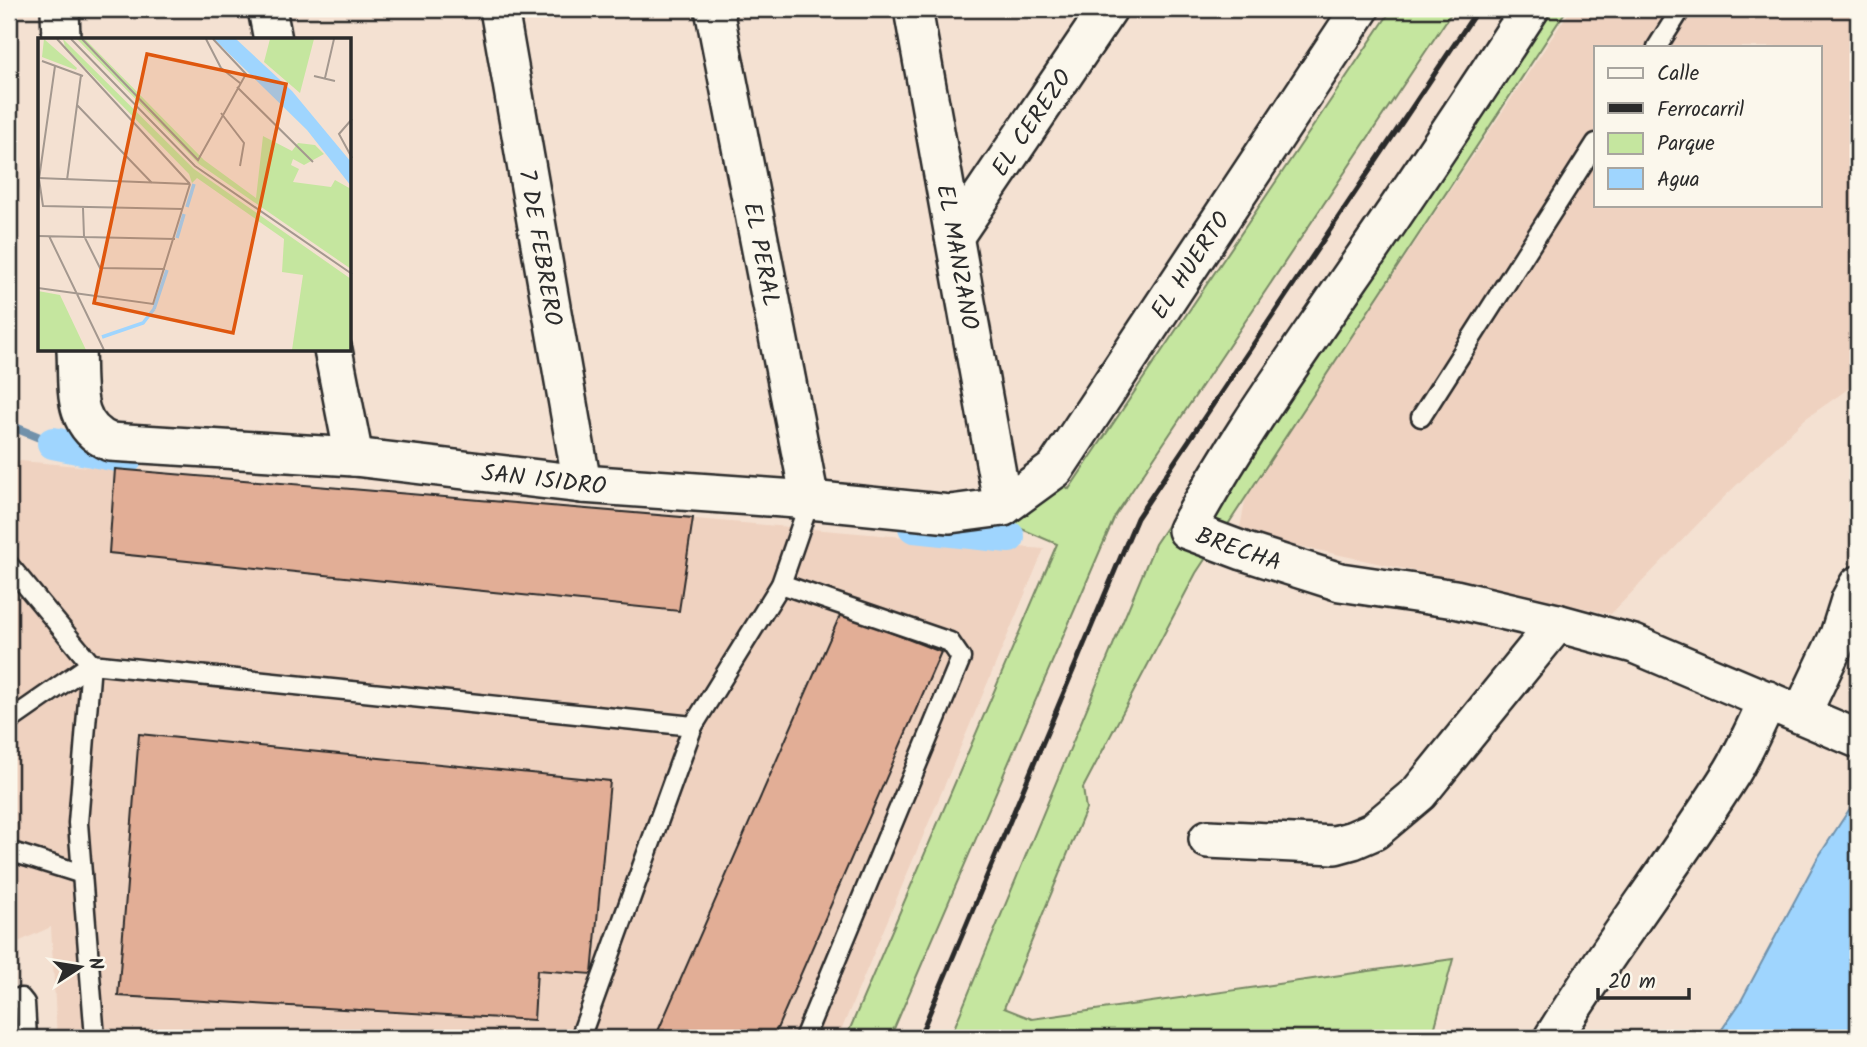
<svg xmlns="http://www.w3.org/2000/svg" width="1867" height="1047" font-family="Kalam,sans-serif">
  <rect width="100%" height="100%" fill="#f4e1d2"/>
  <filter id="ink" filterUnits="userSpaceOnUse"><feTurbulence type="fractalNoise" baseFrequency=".0143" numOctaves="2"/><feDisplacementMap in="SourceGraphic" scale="14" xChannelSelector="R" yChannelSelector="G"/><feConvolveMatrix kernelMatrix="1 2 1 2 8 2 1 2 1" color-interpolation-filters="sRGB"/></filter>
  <g filter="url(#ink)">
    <g fill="#efd2c0" fill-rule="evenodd">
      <path d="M1571 9H1858V382L1805 419 1720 501 1611 614 1239 533 1246 496ZM1596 47H1820V205H1596Z"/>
      <path d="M9 460 1044 549 838 1038H57L51 927 9 946Z"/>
    </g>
    <g fill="#c5e69f" stroke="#788865" stroke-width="2">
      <path d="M1392 9H1454L1115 516 890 1038H846L1057 544 1010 524 1047 472 1069 489Z"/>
      <path d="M1515 9H1567L1196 573 1083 788 1086 809 1004 1008 1032 1019 1453 959 1432 1038H950L1155 544Z"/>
    </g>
    <path fill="#9fd5fe" stroke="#7191aa" stroke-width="2" d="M1858 796V1025L1851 1038H1716L1740 1003 1817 859Z"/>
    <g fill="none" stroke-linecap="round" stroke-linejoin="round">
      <path stroke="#7191aa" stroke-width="9" d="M9 425 53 443"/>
      <g stroke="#9fd5fe" stroke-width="32">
        <path d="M53 443 127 458"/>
        <path d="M914 527 1009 537"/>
      </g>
    </g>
    <g fill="#e2ae96" stroke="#2b2b2b" stroke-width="2">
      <path d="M115 469 693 518 679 611 109 553Z"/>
      <path d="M841 613 941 652 773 1038H655Z"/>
      <path d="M139 734 610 781 592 974 537 970 534 1020 118 996Z"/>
    </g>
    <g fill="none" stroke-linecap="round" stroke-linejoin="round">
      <g stroke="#2b2b2b" stroke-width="23">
        <g id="service">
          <path d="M1657 47 1681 9"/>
          <path d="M1421 417 1596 143"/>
          <path d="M9 565 91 664 78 823 95 1038"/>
          <path d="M781 584 950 642 961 658 804 1038"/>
          <path d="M9 721 91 664 693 726 781 584 810 500"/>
          <path d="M9 851 82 874"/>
          <path d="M9 999 21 998 25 1003 27 1038"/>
          <path d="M580 1038 693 726"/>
        </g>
      </g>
      <g stroke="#2b2b2b" stroke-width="42">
        <g id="minor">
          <path d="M60 9 61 40"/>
          <path d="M267 9 273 40"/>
          <path id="s1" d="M499 9 582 484"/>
          <path id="s2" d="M714 9 810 500"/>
          <path id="s3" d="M913 9 1003 507"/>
          <path id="s4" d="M1530 9C1469 103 1407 196 1343 288 1289 367 1233 445 1187 530L1243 551 1340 582 1455 599 1557 623 1634 644 1858 739"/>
          <path id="s5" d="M954 237 1108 9"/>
          <path id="s6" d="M76 350C78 386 71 426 110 442L354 457 582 484 810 500 950 514 1003 507 1055 469 1360 9"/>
          <path d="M333 350 354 457"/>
          <path d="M1802 713 1839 635 1850 600 1858 585"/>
          <path d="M1208 839 1335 845 1353 840 1374 831 1419 793 1557 623"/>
          <path d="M1553 1038C1609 947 1675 863 1732 772 1746 749 1756 724 1768 700"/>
        </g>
      </g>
      <use href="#service" stroke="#fbf7ec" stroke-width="18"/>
      <use href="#minor" stroke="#fbf7ec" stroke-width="37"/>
      <path stroke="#2b2b2b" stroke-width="5" d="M919 1038 1137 518 1478 9"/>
    </g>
  </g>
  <g text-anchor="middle" stroke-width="5" stroke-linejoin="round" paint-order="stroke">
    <g font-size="24" fill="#2b2b2b" stroke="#fbf7ec">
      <text dy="8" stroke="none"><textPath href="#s5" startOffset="138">EL CEREZO</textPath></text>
      <text dy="8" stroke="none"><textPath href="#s1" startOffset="242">7 DE FEBRERO</textPath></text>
      <text dy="8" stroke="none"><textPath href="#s2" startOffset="250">EL PERAL</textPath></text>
      <text dy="8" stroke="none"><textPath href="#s3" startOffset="252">EL MANZANO</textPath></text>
      <text dy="8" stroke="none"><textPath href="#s6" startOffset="1311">EL HUERTO</textPath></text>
      <text dy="8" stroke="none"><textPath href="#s6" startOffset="541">SAN ISIDRO</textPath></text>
      <text dy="8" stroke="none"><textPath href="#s4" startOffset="679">BRECHA</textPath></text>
    </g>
  </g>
  <g transform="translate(38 38)">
    <rect width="313" height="313" fill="#f4e1d2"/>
    <path d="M6 1 39 30 38 32 4 19ZM25 1 156 131 313 241V312H254L265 237 244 234 246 201 159 140 154 145 151 136 27 9ZM39 1H47L166 122 218 160 225 98 254 113 260 105 277 107 286 116 266 127 255 121 253 127 261 131 255 144 293 149 297 142 313 151V231L161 126ZM232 1H276L262 55 226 24ZM0 253 22 257 48 312H0Z" fill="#c5e69f"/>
    <path d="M176 1H198L254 53 313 124V148L269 92Z" fill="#9fd5fe"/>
    <path fill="none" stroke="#9fd5fe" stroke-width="3.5" d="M149 169 156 146M139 200 146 176M116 271 129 232M64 299 105 285 116 271"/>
    <path fill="none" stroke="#a4988f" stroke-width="2" d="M19 1 152 146M33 1 157 128 314 236M44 1 160 122 208 36 175 1M168 1 183 30 202 45M4 23 45 38M17 28 1 141 5 168 145 171M276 38 297 43M287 40 296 1M199 49 275 124M39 67 114 145M183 75 206 105 202 128M314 81 301 96 314 120M0 140 152 146M29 142 43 37M45 170 46 198 62 230 127 231M0 198 137 201M11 198 66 312M0 250 115 266 152 146"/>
    <path fill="#df570e" fill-opacity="0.15" stroke="#df570e" stroke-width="3.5" d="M109 16 248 46 195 295 56 265Z"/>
    <rect width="313" height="313" fill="none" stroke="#2b2b2b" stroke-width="3.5"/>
  </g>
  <rect width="1867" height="1047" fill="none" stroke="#fbf7ec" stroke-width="35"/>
  <rect x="18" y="18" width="1832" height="1012" fill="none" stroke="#2b2b2b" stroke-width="2.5" filter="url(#ink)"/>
  <rect x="1594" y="46" width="228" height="161" fill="#fbf7ec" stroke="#a8a59f" stroke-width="2"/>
  <rect x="1608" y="68" width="35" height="10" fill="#fbf7ec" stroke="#a8a59f" stroke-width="2"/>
  <text x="1657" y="80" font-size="21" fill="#2b2b2b">Calle</text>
  <rect x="1608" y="103" width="35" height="10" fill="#2b2b2b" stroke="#a8a59f" stroke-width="2"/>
  <text x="1657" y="116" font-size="21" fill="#2b2b2b">Ferrocarril</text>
  <rect x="1608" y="133" width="35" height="21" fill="#c5e69f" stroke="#a8a59f" stroke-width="2"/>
  <text x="1657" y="150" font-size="21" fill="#2b2b2b">Parque</text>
  <rect x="1608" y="168" width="35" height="21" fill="#9fd5fe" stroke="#a8a59f" stroke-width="2"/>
  <text x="1657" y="186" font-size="21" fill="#2b2b2b">Agua</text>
  <g transform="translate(80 967) rotate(78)" stroke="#fbf7ec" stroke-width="5" paint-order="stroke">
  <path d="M0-5L12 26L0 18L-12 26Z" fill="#2b2b2b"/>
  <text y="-10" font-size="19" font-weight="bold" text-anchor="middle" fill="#2b2b2b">N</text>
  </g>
  <path d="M1598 988v10h91v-10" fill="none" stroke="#2b2b2b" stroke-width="3.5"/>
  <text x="1608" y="988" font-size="21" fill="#2b2b2b" stroke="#fbf7ec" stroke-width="5" paint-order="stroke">20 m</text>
</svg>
